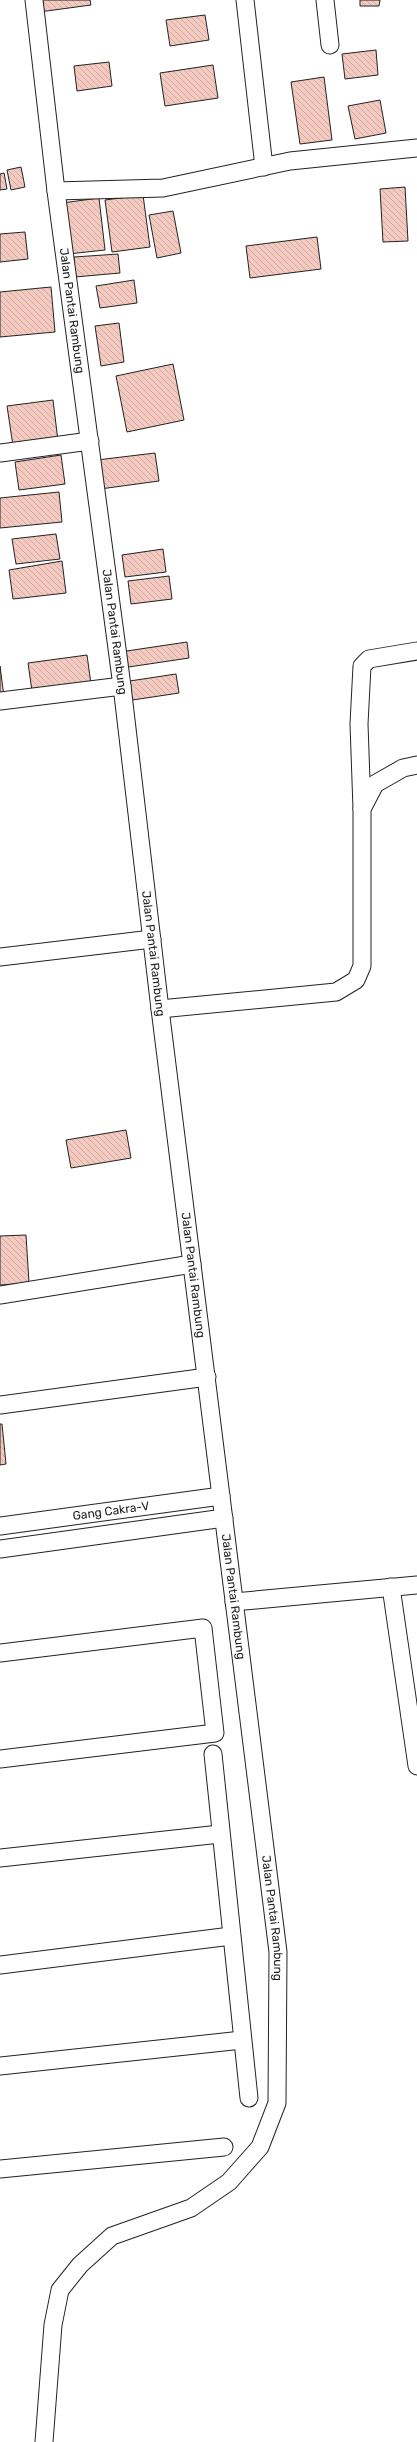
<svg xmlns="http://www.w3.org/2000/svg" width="417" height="2442" font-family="Rubik,sans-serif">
  <defs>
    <pattern id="building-back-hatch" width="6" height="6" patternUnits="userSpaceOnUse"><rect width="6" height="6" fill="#f3c9c0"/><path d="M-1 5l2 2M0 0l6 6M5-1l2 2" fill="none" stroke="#d0aca5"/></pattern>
  </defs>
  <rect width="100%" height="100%" fill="#fff"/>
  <g fill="url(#building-back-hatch)" stroke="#222">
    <path d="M38 0H90L91 5 39 12Z"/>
    <path d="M360 0H380L379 6H360Z"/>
    <path d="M205 15 209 40 170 46 166 20Z"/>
    <path d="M376 50 378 75 345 79 342 54Z"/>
    <path d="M109 62 112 86 77 91 74 66Z"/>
    <path d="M213 65 218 98 165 106 160 73Z"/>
    <path d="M324 77 332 140 300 144 291 82Z"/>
    <path d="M380 100 386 133 355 139 348 106Z"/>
    <path d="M21 167 25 187 11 190 7 170Z"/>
    <path d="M4 173 7 189 0 190V174Z"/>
    <path d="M405 187 408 241 383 242 380 189Z"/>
    <path d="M143 195 150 247 112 252 105 200Z"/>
    <path d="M99 198 105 250 68 254 62 203Z"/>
    <path d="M173 211 181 253 157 258 149 215Z"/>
    <path d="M25 232 28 259 0 262V234Z"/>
    <path d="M317 237 321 269 250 278 246 246Z"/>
    <path d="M118 254 120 273 75 277 74 257Z"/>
    <path d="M134 280 137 303 100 308 96 286Z"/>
    <path d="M51 287 55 332 0 337V292Z"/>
    <path d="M119 323 124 362 101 366 95 326Z"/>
    <path d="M173 364 184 420 127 432 116 376Z"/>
    <path d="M53 400 58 441 13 446 7 406Z"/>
    <path d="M155 453 159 481 100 489 97 460Z"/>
    <path d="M61 455 65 484 19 490 15 462Z"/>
    <path d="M59 492 62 522 0 528V498Z"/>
    <path d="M56 534 60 559 16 564 12 539Z"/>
    <path d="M163 549 166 572 125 577 122 555Z"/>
    <path d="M62 561 66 593 13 599 9 570Z"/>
    <path d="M169 576 172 599 131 604 128 581Z"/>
    <path d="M187 642 189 658 122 668 120 652Z"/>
    <path d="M87 655 91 684 32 691 28 663Z"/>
    <path d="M0 666 4 697 0 698Z"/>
    <path d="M176 674 179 693 126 701 123 682Z"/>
    <path d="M126 1130 131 1158 71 1168 66 1140Z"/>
    <path d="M26 1235 29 1283 0 1285V1236Z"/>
    <path d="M0 1424H2L6 1464 0 1465Z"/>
  </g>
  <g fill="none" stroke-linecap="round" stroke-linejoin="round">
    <g stroke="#222" stroke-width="19">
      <g id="minor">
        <path id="s1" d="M34 0 56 191 122 686 160 1009 278 1952 277 2103 260 2147 229 2182 191 2208 112 2236 80 2265 60 2290 53 2325 44 2442"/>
        <path d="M245 0 264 167"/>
        <path d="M325 0 330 45"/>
        <path d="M56 191 163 188 290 161 417 148"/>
        <path d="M0 453 90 441"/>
        <path d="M0 701 122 686"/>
        <path d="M362 809 359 724 362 666 369 659 417 651"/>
        <path d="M0 957 152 939"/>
        <path d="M160 1009 336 992 356 980 362 966V809L375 784 403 768 417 765"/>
        <path d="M0 1295 192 1264"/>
        <path d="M0 1405 207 1377"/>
        <path id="s2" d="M0 1526 221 1496"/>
        <path d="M0 1549 224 1518"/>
        <path d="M391 1587 417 1766"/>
        <path d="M234 1602 417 1585"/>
        <path d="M0 1653 203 1628 215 1733 0 1759"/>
        <path d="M213 1754 249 2098"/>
        <path d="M0 1858 220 1834"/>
        <path d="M0 1965 231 1936"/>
        <path d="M0 2066 242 2040"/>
        <path d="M0 2169 224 2147"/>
      </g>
    </g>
    <use href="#minor" stroke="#fff" stroke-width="17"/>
  </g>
  <g text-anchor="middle" stroke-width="3" stroke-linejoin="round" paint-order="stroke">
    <g font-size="12" fill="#222" stroke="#fff">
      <text dy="4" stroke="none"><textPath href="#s1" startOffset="313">Jalan Pantai Rambung</textPath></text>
      <text dy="4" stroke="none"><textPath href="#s1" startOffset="637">Jalan Pantai Rambung</textPath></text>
      <text dy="4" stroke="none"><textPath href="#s1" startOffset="961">Jalan Pantai Rambung</textPath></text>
      <text dy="4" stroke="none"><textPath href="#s1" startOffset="1285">Jalan Pantai Rambung</textPath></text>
      <text dy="4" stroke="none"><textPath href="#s2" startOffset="112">Gang Cakra-V</textPath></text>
      <text dy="4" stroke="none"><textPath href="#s1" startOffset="1609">Jalan Pantai Rambung</textPath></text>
      <text dy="4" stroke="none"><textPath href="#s1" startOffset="1933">Jalan Pantai Rambung</textPath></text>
    </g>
  </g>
</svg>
